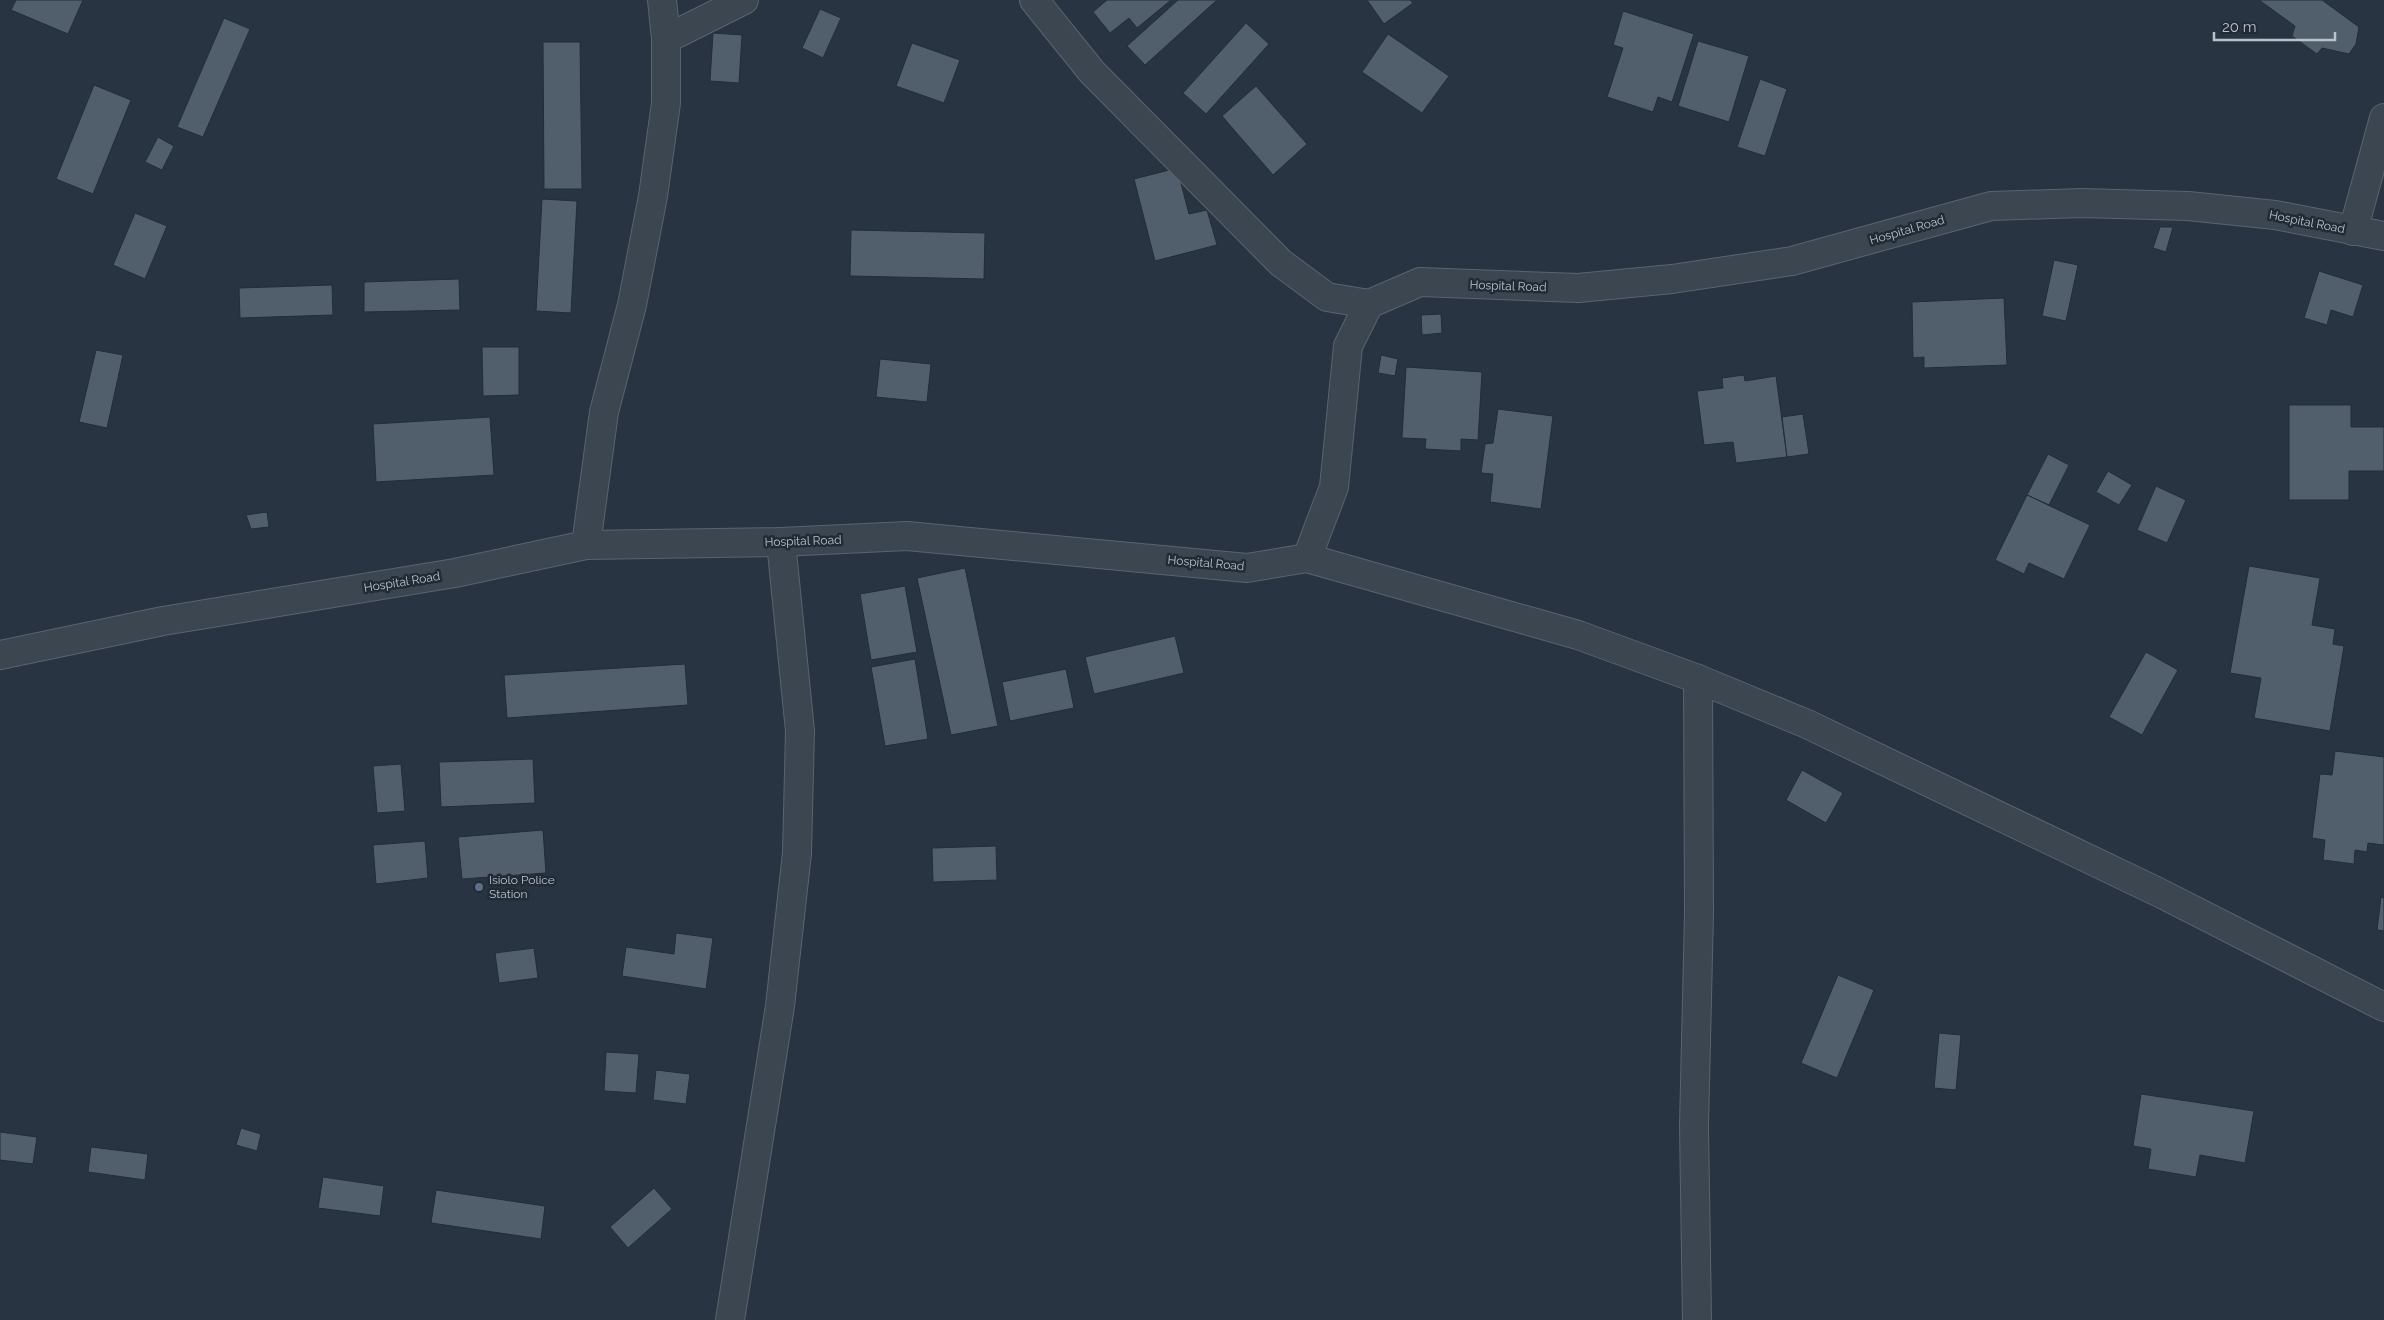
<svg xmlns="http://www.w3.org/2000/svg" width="2384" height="1320" font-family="Raleway,sans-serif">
  <rect width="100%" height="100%" fill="#283441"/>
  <g fill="#515f6c" stroke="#232d38">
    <path d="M16 0H83L68 34 11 10Z"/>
    <path d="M1107 0H1171L1137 28 1129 18 1110 33 1093 12Z"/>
    <path d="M1178 0H1217L1145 65 1127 46Z"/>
    <path d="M1367 0H1410L1413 3 1384 24Z"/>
    <path d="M2259 0H2322L2359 27 2356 44 2349 54 2322 48 2317 54 2292 36 2295 26Z"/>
    <path d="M820 9 841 18 823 58 802 48Z"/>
    <path d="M1623 11 1694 34 1672 102 1658 97 1653 112 1607 97 1623 48 1613 45Z"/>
    <path d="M224 18 250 29 203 137 177 127Z"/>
    <path d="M1246 23 1269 44 1206 114 1183 93Z"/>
    <path d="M713 33 742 35 739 83 710 81Z"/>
    <path d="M1388 34 1449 76 1422 113 1362 72Z"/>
    <path d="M1698 41 1749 56 1729 122 1678 106Z"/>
    <path d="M543 42H580L582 189H544Z"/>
    <path d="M912 43 960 60 944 103 896 86Z"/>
    <path d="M1760 79 1787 89 1765 156 1737 147Z"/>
    <path d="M94 85 131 100 93 194 56 179Z"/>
    <path d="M1256 86 1307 144 1273 175 1222 116Z"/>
    <path d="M158 137 174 146 162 170 145 162Z"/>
    <path d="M1177 168 1189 214 1207 210 1217 245 1155 261 1134 179Z"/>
    <path d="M542 199 577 201 571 313 536 311Z"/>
    <path d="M135 213 167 226 145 279 113 265Z"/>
    <path d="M2160 227H2173L2166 252 2153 248Z"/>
    <path d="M851 230 985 233 984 279 850 276Z"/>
    <path d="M2054 260 2078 265 2066 321 2042 316Z"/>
    <path d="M2319 271 2363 285 2353 317 2331 310 2327 325 2304 318Z"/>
    <path d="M459 279 460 310 364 312V282Z"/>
    <path d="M332 285 333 315 240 318 239 288Z"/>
    <path d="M2004 298 2007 365 1924 368V357L1913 358 1912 302Z"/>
    <path d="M1441 314 1442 333 1422 335 1421 315Z"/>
    <path d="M482 347H519V395L483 396Z"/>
    <path d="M96 350 123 355 107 428 79 422Z"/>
    <path d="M1381 355 1398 359 1395 376 1378 373Z"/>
    <path d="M880 359 931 364 927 402 876 397Z"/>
    <path d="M1406 367 1482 372 1478 440 1461 439V451L1425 449 1426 439 1402 438Z"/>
    <path d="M1744 375 1745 381 1776 376 1787 457 1736 463 1733 442 1704 445 1697 391 1723 388 1722 378Z"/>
    <path d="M2289 405H2351V427H2384V471H2349V500H2289Z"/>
    <path d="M1498 409 1553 416 1541 509 1490 502 1493 474 1481 473 1485 444 1493 443Z"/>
    <path d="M1803 414 1809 454 1787 457 1782 417Z"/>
    <path d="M490 417 494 475 376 482 373 424Z"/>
    <path d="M2048 454 2069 465 2049 505 2027 495Z"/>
    <path d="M2108 471 2132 485 2119 505 2096 492Z"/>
    <path d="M2156 486 2186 500 2167 543 2137 530Z"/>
    <path d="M2027 495 2090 525 2064 579 2029 563 2024 574 1995 560Z"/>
    <path d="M267 512 269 527 251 529 246 515Z"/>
    <path d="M2249 566 2320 578 2312 625 2335 629 2333 644 2344 646 2330 731 2254 718 2261 678 2230 673Z"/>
    <path d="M965 568 998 726 951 735 917 578Z"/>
    <path d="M905 586 917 652 871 660 860 594Z"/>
    <path d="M1175 636 1184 673 1094 694 1085 657Z"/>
    <path d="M2146 652 2178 670 2142 735 2109 717Z"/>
    <path d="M915 659 928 739 885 746 871 667Z"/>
    <path d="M685 664 688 705 507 718 504 675Z"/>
    <path d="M1066 669 1074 708 1010 721 1002 682Z"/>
    <path d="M2335 751 2384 757V845L2368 843 2367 852 2355 850 2354 864 2323 860 2325 840 2312 838 2320 774 2332 775Z"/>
    <path d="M533 759 535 803 441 807 439 762Z"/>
    <path d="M401 764 405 811 377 813 373 766Z"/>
    <path d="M1802 770 1843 793 1826 823 1786 800Z"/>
    <path d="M543 830 546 873 462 879 458 837Z"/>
    <path d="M425 841 428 878 376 884 373 845Z"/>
    <path d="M996 846 997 880 933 882 932 848Z"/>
    <path d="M2381 897 2384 898V931L2377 930Z"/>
    <path d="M676 933 713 938 706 989 622 976 626 947 674 954Z"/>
    <path d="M534 948 538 978 499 983 495 953Z"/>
    <path d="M1838 975 1874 990 1837 1078 1801 1063Z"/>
    <path d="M1939 1033 1961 1035 1956 1090 1934 1088Z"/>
    <path d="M606 1052 639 1054 636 1093 604 1091Z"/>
    <path d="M656 1070 690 1074 686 1104 653 1100Z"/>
    <path d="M2141 1094 2254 1111 2245 1163 2200 1155 2196 1177 2148 1169 2151 1149 2133 1146Z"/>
    <path d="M241 1128 261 1134 257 1151 236 1145Z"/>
    <path d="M0 1132 37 1137 33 1164 0 1160Z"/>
    <path d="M91 1147 148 1154 145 1180 88 1172Z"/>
    <path d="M323 1177 384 1186 380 1216 318 1208Z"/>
    <path d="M654 1188 672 1209 628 1248 610 1227Z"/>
    <path d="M436 1190 545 1206 541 1239 431 1223Z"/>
  </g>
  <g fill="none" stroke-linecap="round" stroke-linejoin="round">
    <g stroke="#5a646e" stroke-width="30">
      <g id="minor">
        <path d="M1034 0 1092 72 1281 263 1327 297 1369 304"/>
        <path d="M666 39 744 0"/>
        <path d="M2353 231 2384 118"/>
        <path d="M586 545 604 412 632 305 653 196 666 103V39L662 0"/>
        <path d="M1307 558 1578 635 1698 679 1807 724 2158 892 2384 1007"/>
        <path d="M0 655 163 621 455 573 586 545 781 542 907 536 1247 568 1307 558 1334 487 1348 346 1369 304 1420 282 1578 288 1672 279 1792 261 1991 206 2082 203 2188 206 2275 215 2384 236"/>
        <path d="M730 1320 780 1006 797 853 800 731 781 542"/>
        <path d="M1697 1320 1694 1126 1699 913 1698 679"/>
      </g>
    </g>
    <use href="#minor" stroke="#3c4651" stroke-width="28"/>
  </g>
  <circle fill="#5c6f8a" stroke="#212b36" stroke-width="2" cx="479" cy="887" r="5"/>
  <g text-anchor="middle" stroke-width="5" stroke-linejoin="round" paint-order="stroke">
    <g font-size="12" fill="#b9c1cb" stroke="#212b36">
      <text transform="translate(2307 222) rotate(11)" y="4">Hospital Road</text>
      <text transform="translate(1907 230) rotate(-16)" y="4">Hospital Road</text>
      <text transform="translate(1508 286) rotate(2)" y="4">Hospital Road</text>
      <text transform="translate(803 541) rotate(-2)" y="4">Hospital Road</text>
      <text transform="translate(1206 563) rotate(5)" y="4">Hospital Road</text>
      <text transform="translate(402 582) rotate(-9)" y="4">Hospital Road</text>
    </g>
    <g font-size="12" fill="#b9c1cb" stroke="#212b36" text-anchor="start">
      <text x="489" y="884">Isiolo Police<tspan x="489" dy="14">Station</tspan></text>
    </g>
  </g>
  <path d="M2214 32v8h121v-8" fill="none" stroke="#b9c1cb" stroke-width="2.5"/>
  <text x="2222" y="32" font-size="15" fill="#b9c1cb" stroke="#212b36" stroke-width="4" paint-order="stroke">20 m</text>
</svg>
